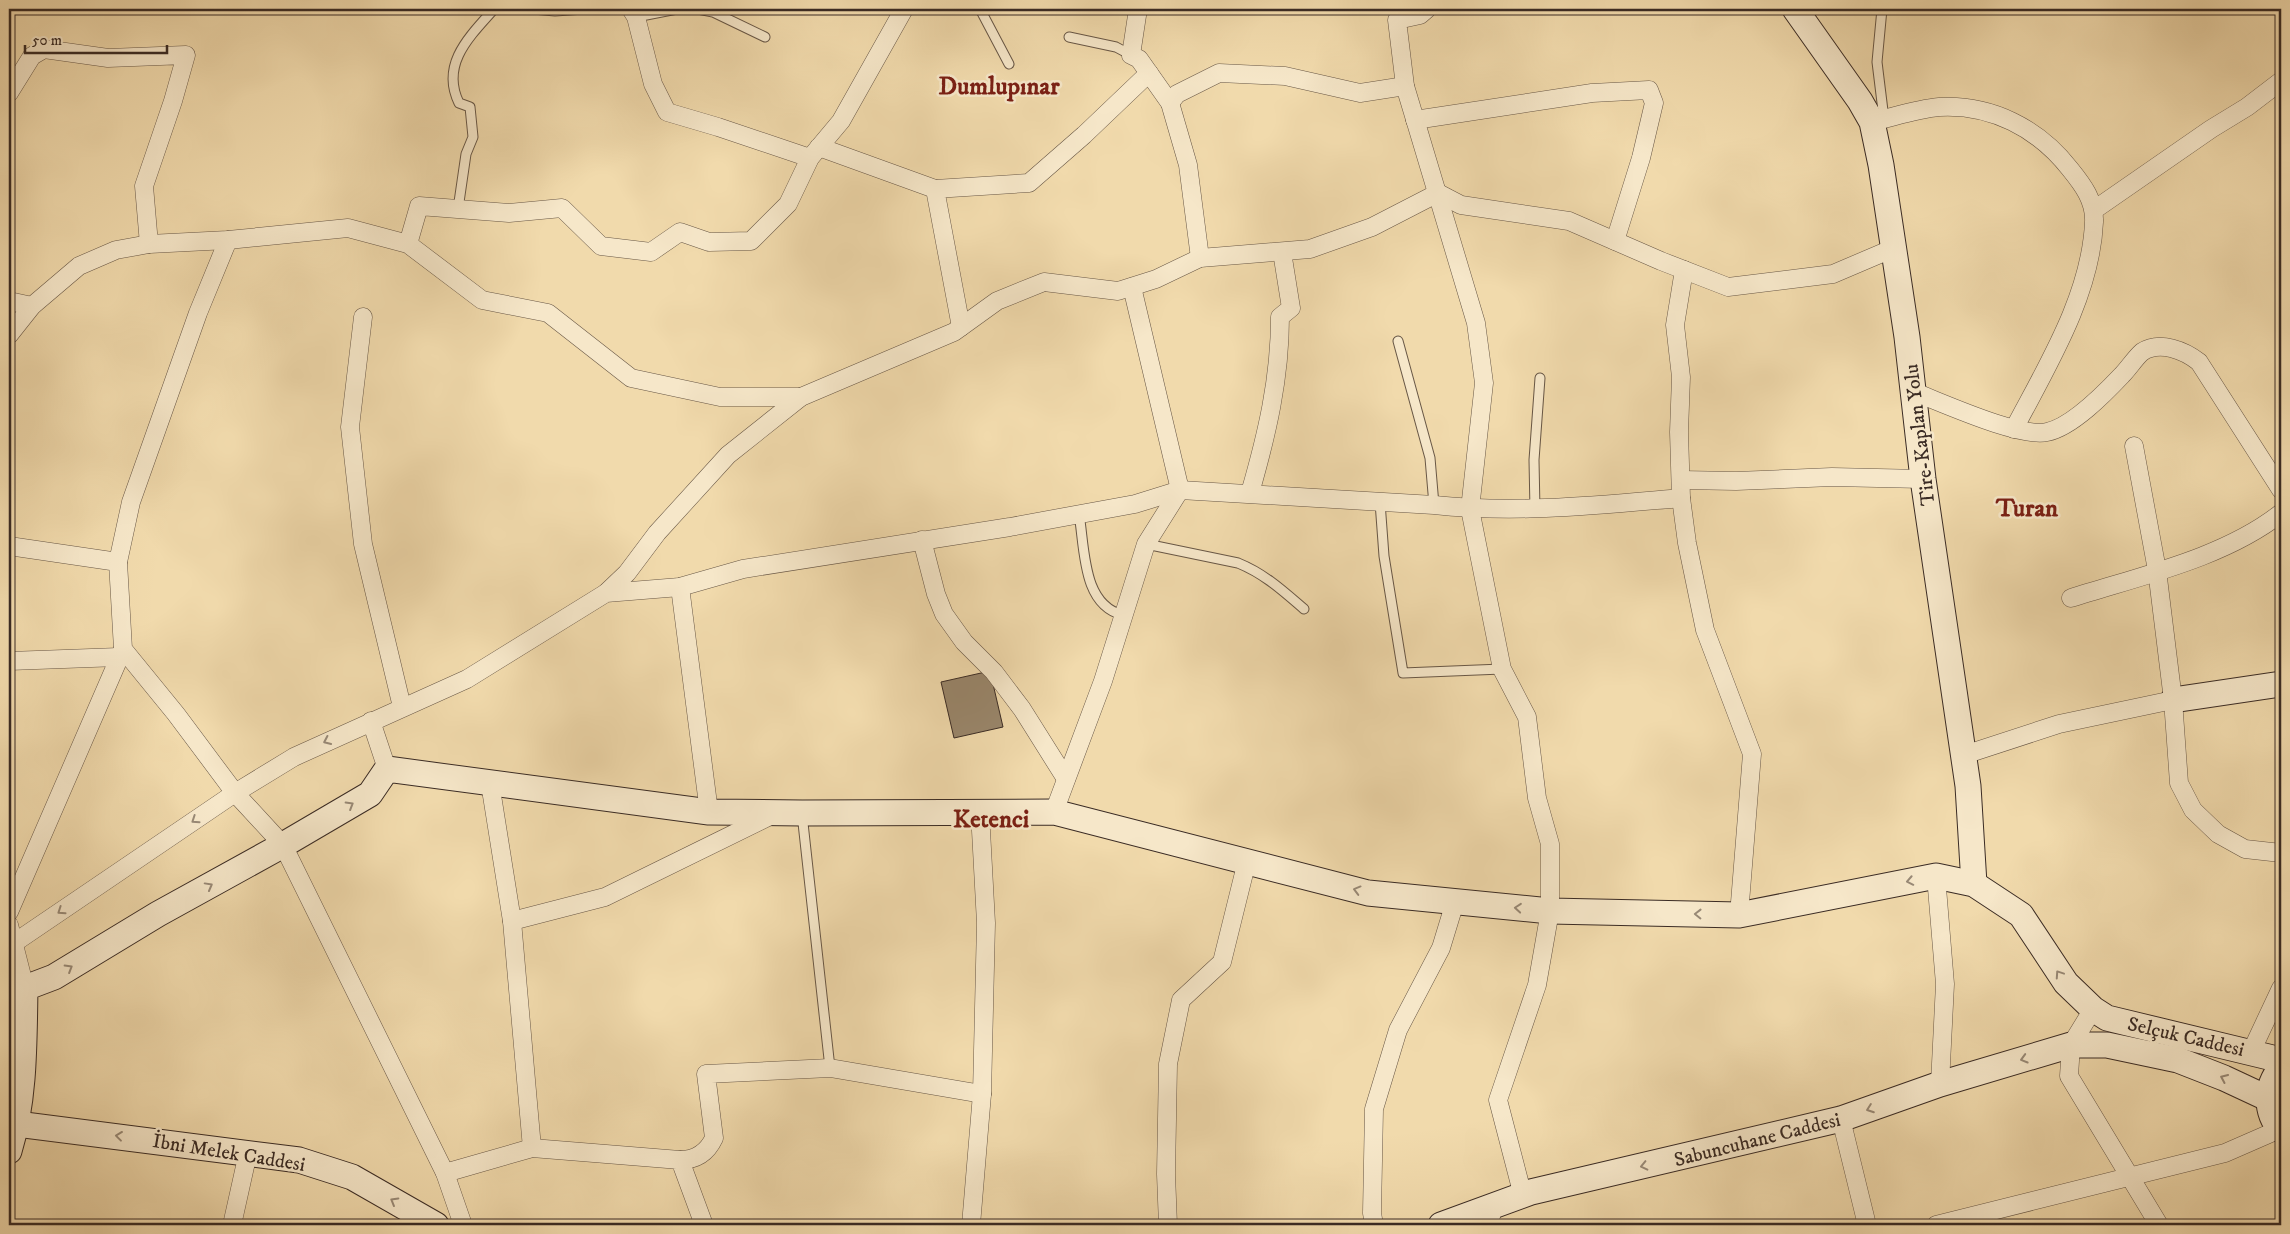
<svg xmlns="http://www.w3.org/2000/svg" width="2290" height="1234" font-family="'IM FELL DW Pica',serif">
  <rect width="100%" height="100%" fill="#f1daac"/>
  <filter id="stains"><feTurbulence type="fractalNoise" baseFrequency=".004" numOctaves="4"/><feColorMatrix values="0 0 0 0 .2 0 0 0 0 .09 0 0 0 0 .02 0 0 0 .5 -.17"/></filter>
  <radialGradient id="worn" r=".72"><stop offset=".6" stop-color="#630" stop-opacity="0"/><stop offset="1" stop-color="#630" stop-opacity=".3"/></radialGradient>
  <path fill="#99866b" stroke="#3a2b24" d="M990 671 1003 727 954 738 941 682Z"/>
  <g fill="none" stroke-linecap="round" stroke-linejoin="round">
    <g stroke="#685746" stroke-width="11">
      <g id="lane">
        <path d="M533 9 555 11 584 9"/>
        <path d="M698 9 713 12 765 37"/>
        <path d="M980 9 1009 64"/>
        <path d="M1882 9 1877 62 1884 119"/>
        <path d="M636 17 677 9"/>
        <path d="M1069 37 1116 47 1131 55"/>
        <path d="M458 209 466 154 473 137 470 107 459 103C440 64 470 36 494 9"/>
        <path d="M1398 341 1430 458 1434 505"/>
        <path d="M1380 502 1384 556 1403 673 1502 669"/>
        <path d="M1535 510 1534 460 1540 378"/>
        <path d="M1079 514C1085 549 1082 605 1123 615"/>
        <path d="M1146 544 1238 563C1265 574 1283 591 1304 609"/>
        <path d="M802 814 830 1068"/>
      </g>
    </g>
    <g stroke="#685746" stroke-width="19">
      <g id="street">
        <path d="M631 9 636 17 653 84 667 112 718 127 810 158"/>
        <path d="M1138 9 1131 55 1139 59 1170 103 1188 165 1200 258"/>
        <path d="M1427 9 1420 15 1397 20 1405 86 1476 323 1484 383 1470 509 1502 669 1527 717 1537 798 1550 844V911L1537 985 1498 1100 1523 1196"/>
        <path d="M9 93 32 56 44 49 108 58 186 55 173 101 144 186 149 244"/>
        <path d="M1170 103 1177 94 1219 73 1285 76 1360 93 1405 86"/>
        <path d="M1415 120 1592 93 1649 90 1654 103 1641 158 1615 241"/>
        <path d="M1872 122C1894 117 1916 109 1939 107 1991 104 2038 128 2070 169 2083 185 2095 201 2094 222 2091 295 2047 366 2014 429"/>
        <path d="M819 147 935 189"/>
        <path d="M1438 193 1461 205 1569 221 1661 261 1728 287 1833 274 1894 248"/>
        <path d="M2094 210 2211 129 2247 107 2281 81"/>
        <path d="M408 244 419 206 509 213 562 208 601 246 651 252 680 232 709 242 751 241 788 204 810 158 841 121 904 9"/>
        <path d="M1684 270 1675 325 1681 377 1679 432 1681 498 1687 543 1705 630 1752 754 1739 915"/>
        <path d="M9 301 32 306"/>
        <path d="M363 317 350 427 363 544 402 707"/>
        <path d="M961 327 935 189 1029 183 1084 135 1149 73"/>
        <path d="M9 335 32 306 79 266 116 250 149 244 228 240 348 228 408 244 482 300 548 313 631 378 720 397H801"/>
        <path d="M1914 392C1943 403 2019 438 2047 432 2072 427 2105 393 2122 375 2129 368 2135 358 2142 352 2160 340 2185 351 2199 362L2281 490"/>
        <path d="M2134 446 2157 570 2173 700 2179 783 2193 810 2218 834 2245 849 2281 853"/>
        <path d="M1681 480 1736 481 1832 477 1923 479"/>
        <path d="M1250 493C1267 434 1280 379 1280 317L1291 308 1282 252"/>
        <path d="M922 540 936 594 944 614 964 642 994 672 1022 709 1066 779"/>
        <path d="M9 546 118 562 123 649 176 714 235 793 283 845 445 1173 463 1225"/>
        <path d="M118 562 131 502 198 313 228 240"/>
        <path d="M680 587 709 812"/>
        <path d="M606 593 627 573 657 533 728 455 801 397 954 332 997 301 1044 282 1118 291 1156 279 1200 258 1310 249 1372 227 1438 193"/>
        <path d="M2071 598C2140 576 2224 558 2281 513"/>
        <path d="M9 661 119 657"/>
        <path d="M371 721 387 769"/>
        <path d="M1964 755 2059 724 2173 700"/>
        <path d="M490 783 512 921 532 1148"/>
        <path d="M1054 812 1103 681 1146 544 1180 490 1132 287"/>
        <path d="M1936 876 1945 984 1940 1084"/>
        <path d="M9 912 123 649"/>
        <path d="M512 921 605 897 772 815"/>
        <path d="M9 925 25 988"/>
        <path d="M9 944 14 943 235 793 294 757 467 679 606 593 680 587 743 569 1010 527 1135 504 1180 490 1434 505C1517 514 1599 505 1681 498"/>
        <path d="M2093 1009 2071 1045 2069 1076 2159 1225"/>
        <path d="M2251 1052 2281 988"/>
        <path d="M1841 1119 1867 1225"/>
        <path d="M680 1160C696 1160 707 1153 714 1138L706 1074 830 1068 982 1094"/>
        <path d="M445 1173 532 1148 680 1160 704 1225"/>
        <path d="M232 1225 248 1153"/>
        <path d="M971 1225 982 1094 986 923 980 812"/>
        <path d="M1168 1225 1166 1174 1168 1064 1181 1000 1222 962 1247 861"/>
        <path d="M1374 1225 1372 1213 1374 1109 1398 1030 1441 948 1455 902"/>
        <path d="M1489 1225 1493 1207"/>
        <path d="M1936 1225 2225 1153 2280 1129"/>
      </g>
    </g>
    <g stroke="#3a2b24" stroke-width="27">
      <g id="secondary">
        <path d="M1795 9 1860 101 1872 122 1881 165 1907 337 1923 479 1968 786 1974 884"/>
        <path d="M2173 700 2281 684"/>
        <path d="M2281 1068C2265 1087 2265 1112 2281 1130"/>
        <path d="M9 1123 299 1160 352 1177 436 1225"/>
        <path d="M9 1151C25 1099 24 1042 25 988L54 977 158 914 283 845 370 794 387 769 709 812 802 813 1054 812 1368 893 1550 911 1739 915 1936 876 1974 884 2021 915 2066 983 2093 1009 2107 1018 2281 1060"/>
        <path d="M1441 1225 1531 1192 1841 1119 1940 1084 2071 1045H2107L2178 1060 2224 1078 2269 1099"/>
      </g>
    </g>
    <use href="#lane" stroke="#f6e7c9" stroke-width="9"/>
    <use href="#street" stroke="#f6e7c9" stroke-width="18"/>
    <use href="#secondary" stroke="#f6e7c9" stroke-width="25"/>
  </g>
  <defs><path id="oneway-chevron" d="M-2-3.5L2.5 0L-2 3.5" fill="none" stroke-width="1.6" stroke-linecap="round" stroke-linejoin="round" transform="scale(1.25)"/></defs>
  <g stroke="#988976">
    <use href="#oneway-chevron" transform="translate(327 741) rotate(155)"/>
    <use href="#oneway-chevron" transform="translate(350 805) rotate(-31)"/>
    <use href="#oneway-chevron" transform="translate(195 820) rotate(146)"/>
    <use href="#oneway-chevron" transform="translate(1910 881) rotate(169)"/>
    <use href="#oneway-chevron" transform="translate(209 886) rotate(-29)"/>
    <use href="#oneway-chevron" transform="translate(1357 890) rotate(-165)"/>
    <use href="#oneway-chevron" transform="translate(1518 908) rotate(-175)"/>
    <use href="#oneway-chevron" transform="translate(61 911) rotate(146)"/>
    <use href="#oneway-chevron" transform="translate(1698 914) rotate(-179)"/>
    <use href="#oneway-chevron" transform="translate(69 968) rotate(-31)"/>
    <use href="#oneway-chevron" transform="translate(2059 974) rotate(-124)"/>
    <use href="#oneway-chevron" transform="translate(2024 1059) rotate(164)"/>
    <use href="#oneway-chevron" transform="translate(2224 1078) rotate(-156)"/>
    <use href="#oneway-chevron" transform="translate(1870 1109) rotate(160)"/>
    <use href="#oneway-chevron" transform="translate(119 1136) rotate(-173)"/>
    <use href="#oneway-chevron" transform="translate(1644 1166) rotate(167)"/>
    <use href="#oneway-chevron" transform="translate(394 1201) rotate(-150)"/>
  </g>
  <g text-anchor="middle" stroke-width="5" stroke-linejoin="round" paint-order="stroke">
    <g font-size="20" fill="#3a2b24" stroke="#f6e7c9">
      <text transform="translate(1919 435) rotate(-97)" y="7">Tire-Kaplan Yolu</text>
      <text transform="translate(2186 1036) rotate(13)" y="7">Selçuk Caddesi</text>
      <text transform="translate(1757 1139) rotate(-14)" y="7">Sabuncuhane Caddesi</text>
      <text transform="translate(229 1152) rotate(9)" y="7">İbni Melek Caddesi</text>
    </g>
    <g font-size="25" font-weight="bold" fill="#7a1f14" stroke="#f6e7c9">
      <text x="999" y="94">Dumlupınar</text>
      <text x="2027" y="516">Turan</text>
      <text x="991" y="827">Ketenci</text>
    </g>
  </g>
  <rect width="2290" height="1234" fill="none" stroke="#f1daac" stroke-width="30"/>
  <rect x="10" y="10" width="2270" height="1214" fill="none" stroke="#3a2b24" stroke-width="2.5"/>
  <rect x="15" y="15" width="2260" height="1204" fill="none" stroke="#3a2b24"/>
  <path d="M25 45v8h142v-8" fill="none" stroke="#3a2b24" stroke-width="2.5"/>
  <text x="32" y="45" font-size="15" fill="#3a2b24" stroke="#f6e7c9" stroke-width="4" paint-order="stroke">50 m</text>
  <rect width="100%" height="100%" filter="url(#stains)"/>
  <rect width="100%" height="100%" fill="url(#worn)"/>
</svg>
